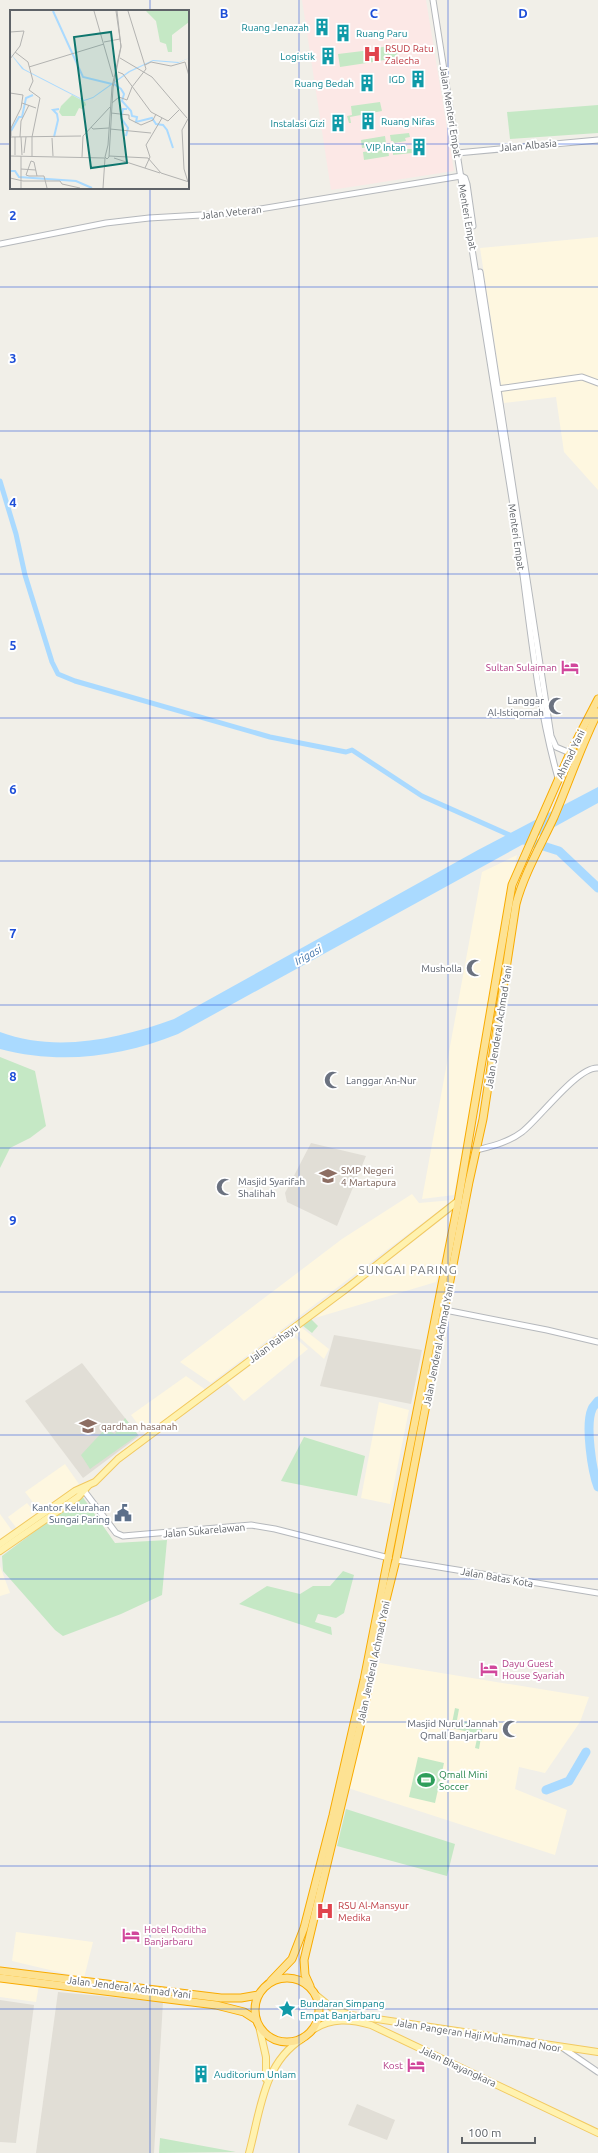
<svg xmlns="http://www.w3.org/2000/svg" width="598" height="2153" font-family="Ubuntu,sans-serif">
  <rect width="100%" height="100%" fill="#f1efe8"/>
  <g fill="#fef7e0">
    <path d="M598 237V490L564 452 556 397 504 403 480 248Z"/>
    <path d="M517 855 454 1195 422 1199 482 872Z"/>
    <path d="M412 1194 419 1203 453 1200 211 1383 180 1362 342 1239Z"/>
    <path d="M451 1212 452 1219 436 1282 315 1318Z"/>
    <path d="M301 1327 329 1349 324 1359 293 1332Z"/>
    <path d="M292 1335 308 1349 244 1401 227 1383Z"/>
    <path d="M186 1376 206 1390 146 1435 131 1415Z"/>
    <path d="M379 1402 409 1410 390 1504 361 1498Z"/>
    <path d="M65 1464 79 1484 41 1513 25 1492Z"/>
    <path d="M27 1503 37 1515 18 1530 8 1517Z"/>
    <path d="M0 1514 13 1532 0 1543Z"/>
    <path d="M0 1566 10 1593 0 1596Z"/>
    <path d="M374 1662 589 1697 580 1722 545 1773 519 1767 515 1789 567 1810 555 1855 348 1788Z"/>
    <path d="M16 1932 93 1942 84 1978 12 1961Z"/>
    <path d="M0 1980 39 1985 36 2002 0 1997Z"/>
  </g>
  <g fill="#e1ded6">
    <path d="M311 1143 366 1156 337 1226 287 1202 285 1193Z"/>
    <path d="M334 1335 422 1350 411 1404 320 1386Z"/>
    <path d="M82 1363 139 1436 83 1478 25 1401Z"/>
    <path d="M58 1992 163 2002 154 2153H36Z"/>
    <path d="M0 2000 34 2005 16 2143 0 2142Z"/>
    <path d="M357 2104 395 2120 387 2140 348 2125Z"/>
  </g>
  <path fill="#fce8e6" d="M302 0H426L454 171 331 190Z"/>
  <g fill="#c5e8c5">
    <path d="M396 45 398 58 378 61 376 48Z"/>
    <path d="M371 50 373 62 340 67 338 54Z"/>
    <path d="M380 102 382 111 350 117 351 123H349L347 116 352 115 351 106Z"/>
    <path d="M598 105V133L510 139 507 112Z"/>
    <path d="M409 133 410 137 405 138 406 141 394 143 393 141H391L390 135Z"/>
    <path d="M385 136 386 143 384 144 362 148 361 140Z"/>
    <path d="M407 145V149H412V153L393 155V150H395V147Z"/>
    <path d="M385 149 388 150 389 156 364 160 363 152Z"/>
    <path d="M0 1057 35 1071 46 1126 30 1138 10 1148 0 1168Z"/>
    <path d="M310 1318 318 1326 312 1333 302 1325Z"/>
    <path d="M125 1418 138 1435 90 1469 81 1455 105 1429 115 1434Z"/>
    <path d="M304 1437 365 1456 357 1496 281 1481Z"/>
    <path d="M82 1496 115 1543 167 1540 162 1595 121 1614 63 1636 55 1630 3 1571 2 1556Z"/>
    <path d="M343 1571 354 1575 344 1613 336 1618 318 1614 315 1622 331 1627 332 1635 239 1604 267 1586 300 1594 313 1586H330Z"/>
    <path d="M455 1708 459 1709 457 1720 483 1726 479 1749 475 1748 478 1734 451 1728Z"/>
    <path d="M418 1757 444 1763 435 1803 409 1797Z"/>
    <path d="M346 1809 455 1844 447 1876 337 1846Z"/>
    <path d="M160 2138 236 2152 159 2153Z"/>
  </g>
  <path fill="#aadaff" d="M598 787V803L178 1034C120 1057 61 1065 0 1049V1032C56 1053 119 1039 174 1019L478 850Z"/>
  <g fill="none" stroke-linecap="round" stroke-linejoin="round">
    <path stroke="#aadaff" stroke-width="5" d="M0 481 16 534 25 575 52 662 58 674 75 681 270 737 346 752 352 750 422 796 514 837"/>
    <g stroke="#aadaff" stroke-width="9">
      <path d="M524 840 559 851 598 888"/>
      <path d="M598 1401C596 1404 593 1406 592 1409 585 1425 592 1471 598 1487"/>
      <path d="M546 1790 569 1781 586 1752"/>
    </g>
    <g stroke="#b5b8bc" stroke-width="7">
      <g id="minor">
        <path d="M433 0C460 168 485 337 513 505 528 596 533 690 558 778"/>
        <path d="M457 153 598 140"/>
        <path d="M461 176 465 178 467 184 473 226"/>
        <path d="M0 244 106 223 149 218 236 213 461 176"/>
        <path d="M480 272 551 736 556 747 570 753"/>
        <path d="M497 389 582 377 598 383"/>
        <path d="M477 1150C492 1146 509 1142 522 1132 539 1119 578 1066 598 1068"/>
        <path d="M445 1310 547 1330 598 1342"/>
        <path d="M82 1488 116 1533 123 1536 251 1525 275 1529 389 1558"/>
        <path d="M396 1560 598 1593"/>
        <path d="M563 2048 598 2072"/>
      </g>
    </g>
    <g stroke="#f2c960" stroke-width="8">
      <g id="major">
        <path d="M0 1544 75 1491 95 1482 118 1459 346 1289 458 1201"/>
        <path d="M0 1551 78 1497 88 1486"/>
        <path d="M316 1995 332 2008 350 2015 598 2052"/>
        <path d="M259 2026 266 2057V2079"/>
        <path d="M314 2029C332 2018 350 2019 371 2025L598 2133"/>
        <path d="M249 2153C260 2113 263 2063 302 2039"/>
      </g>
    </g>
    <g stroke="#f9ab00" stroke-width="9">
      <g id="highway">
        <path d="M0 1971 221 1998H241L258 1995"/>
        <circle cx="287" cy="2010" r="32"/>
        <path d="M0 1978 216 2005 244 2012 255 2019"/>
        <path d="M271 1981 292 1959 304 1928 333 1815 364 1680 457 1208 512 885 570 753 598 699"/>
        <path d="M310 1986 305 1975 304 1960 364 1710 383 1612 396 1560 469 1182 483 1119 516 904C524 874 541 845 554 817 569 782 581 746 598 712"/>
      </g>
    </g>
    <use href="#minor" stroke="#fff" stroke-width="5"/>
    <use href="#major" stroke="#fff2af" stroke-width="6"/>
    <use href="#highway" stroke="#fde293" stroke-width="7"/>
  </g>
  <path fill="none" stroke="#1d4ed8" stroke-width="1" stroke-opacity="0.55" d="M150 0V11M299 0V2153M448 0V2153M0 144H11M188 144H598M150 188V2153M0 287H598M0 431H598M0 574H598M0 718H598M0 861H598M0 1005H598M0 1148H598M0 1292H598M0 1435H598M0 1579H598M0 1722H598M0 1866H598M0 2009H598"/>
  <defs>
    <g id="building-bare" transform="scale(1.38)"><path d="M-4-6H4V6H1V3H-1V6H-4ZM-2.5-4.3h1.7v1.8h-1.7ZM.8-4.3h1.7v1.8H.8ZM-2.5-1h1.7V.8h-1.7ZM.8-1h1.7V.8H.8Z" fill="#0f9aa8" stroke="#fff" stroke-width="2.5" paint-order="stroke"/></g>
    <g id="hospital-bare" transform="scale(1.38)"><path d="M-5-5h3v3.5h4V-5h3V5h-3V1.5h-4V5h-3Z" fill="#e0444e" stroke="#fff" stroke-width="2.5" paint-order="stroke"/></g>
    <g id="hotel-bare" transform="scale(1.38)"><path d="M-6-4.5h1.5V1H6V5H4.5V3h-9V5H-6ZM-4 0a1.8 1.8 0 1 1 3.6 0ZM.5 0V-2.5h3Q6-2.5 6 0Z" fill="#d1479c" stroke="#fff" stroke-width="2.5" paint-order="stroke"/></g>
    <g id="mosque-bare" transform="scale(1.38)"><path d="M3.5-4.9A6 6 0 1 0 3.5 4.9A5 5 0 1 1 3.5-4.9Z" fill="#6b7280" stroke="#fff" stroke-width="2.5" paint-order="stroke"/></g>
    <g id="school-bare" transform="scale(1.38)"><path d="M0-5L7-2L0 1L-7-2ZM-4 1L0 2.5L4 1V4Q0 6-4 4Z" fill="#8d6e63" stroke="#fff" stroke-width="2.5" paint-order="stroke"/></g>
    <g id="civic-bare" transform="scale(1.38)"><path d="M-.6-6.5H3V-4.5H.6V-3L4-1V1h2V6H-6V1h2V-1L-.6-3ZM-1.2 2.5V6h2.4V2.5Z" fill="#5c6f8a" stroke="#fff" stroke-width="2.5" paint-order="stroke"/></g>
    <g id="stadium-bare" transform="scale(1.38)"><path d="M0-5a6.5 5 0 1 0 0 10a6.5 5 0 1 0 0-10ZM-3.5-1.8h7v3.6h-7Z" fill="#2e9e5b" stroke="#fff" stroke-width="2.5" paint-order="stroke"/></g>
    <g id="sight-bare" transform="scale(1.38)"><path d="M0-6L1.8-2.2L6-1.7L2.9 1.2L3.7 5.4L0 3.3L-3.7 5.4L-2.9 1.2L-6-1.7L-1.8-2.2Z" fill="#0f9aa8" stroke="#fff" stroke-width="2.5" paint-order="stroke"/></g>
  </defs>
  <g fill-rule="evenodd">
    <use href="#building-bare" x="322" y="27"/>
    <use href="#building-bare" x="343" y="33"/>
    <use href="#hospital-bare" x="372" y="54"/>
    <use href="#building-bare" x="328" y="56"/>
    <use href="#building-bare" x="418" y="79"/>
    <use href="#building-bare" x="367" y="83"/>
    <use href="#building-bare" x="368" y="121"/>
    <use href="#building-bare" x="338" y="123"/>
    <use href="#building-bare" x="419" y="147"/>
    <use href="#hotel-bare" x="570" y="667"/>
    <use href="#mosque-bare" x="557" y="706"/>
    <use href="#mosque-bare" x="475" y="968"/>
    <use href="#mosque-bare" x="333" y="1080"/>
    <use href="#school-bare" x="328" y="1176"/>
    <use href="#mosque-bare" x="225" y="1187"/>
    <use href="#school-bare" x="88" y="1426"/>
    <use href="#civic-bare" x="123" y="1513"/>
    <use href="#hotel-bare" x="489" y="1669"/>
    <use href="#mosque-bare" x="511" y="1729"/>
    <use href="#stadium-bare" x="426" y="1780"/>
    <use href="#hospital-bare" x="325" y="1911"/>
    <use href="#hotel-bare" x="131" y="1935"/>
    <use href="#sight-bare" x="287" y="2009"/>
    <use href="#hotel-bare" x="416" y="2065"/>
    <use href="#building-bare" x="201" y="2074"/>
  </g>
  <g text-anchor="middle" stroke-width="4" stroke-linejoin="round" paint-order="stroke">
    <g font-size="10" fill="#0d838f" stroke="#fff" text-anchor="end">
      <text x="309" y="31">Ruang Jenazah</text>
      <text x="356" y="37" text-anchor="start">Ruang Paru</text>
      <text x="315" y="60">Logistik</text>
      <text x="405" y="83">IGD</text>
      <text x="354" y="87">Ruang Bedah</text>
      <text x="381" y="125" text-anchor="start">Ruang Nifas</text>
      <text x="325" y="127">Instalasi Gizi</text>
      <text x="406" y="151">VIP Intan</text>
      <text x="300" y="2007" text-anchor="start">Bundaran Simpang<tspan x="300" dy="12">Empat Banjarbaru</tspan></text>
      <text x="214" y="2078" text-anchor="start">Auditorium Unlam</text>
    </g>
    <g font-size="10" fill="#be3a42" stroke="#fff" text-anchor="start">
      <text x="385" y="52">RSUD Ratu<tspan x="385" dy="12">Zalecha</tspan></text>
      <text x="338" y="1909">RSU Al-Mansyur<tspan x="338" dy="12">Medika</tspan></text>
    </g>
    <g font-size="10" fill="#5f6368" stroke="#fff">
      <text transform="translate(451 112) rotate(81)" y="4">Jalan Menteri Empat</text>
      <text transform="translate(528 145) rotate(-5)" y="4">Jalan Albasia</text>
      <text transform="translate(231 212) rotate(-6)" y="4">Jalan Veteran</text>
      <text transform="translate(468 217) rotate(80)" y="4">Menteri Empat</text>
      <text transform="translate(517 537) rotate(82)" y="4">Menteri Empat</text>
      <text transform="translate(570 754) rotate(-64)" y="4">Ahmad Yani</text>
      <text transform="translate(498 1027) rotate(-81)" y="4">Jalan Jenderal Achmad Yani</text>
      <text transform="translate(273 1343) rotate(-36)" y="4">Jalan Rahayu</text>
      <text transform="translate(438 1345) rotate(-79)" y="4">Jalan Jenderal Achmad Yani</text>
      <text transform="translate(204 1530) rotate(-5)" y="4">Jalan Sukarelawan</text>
      <text transform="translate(497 1577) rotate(10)" y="4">Jalan Batas Kota</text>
      <text transform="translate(373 1662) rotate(-78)" y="4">Jalan Jenderal Achmad Yani</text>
      <text transform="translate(129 1987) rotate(7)" y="4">Jalan Jenderal Achmad Yani</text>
      <text transform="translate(478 2035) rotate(9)" y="4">Jalan Pangeran Haji Muhammad Noor</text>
      <text transform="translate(458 2066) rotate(25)" y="4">Jalan Bhayangkara</text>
    </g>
    <g font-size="10" fill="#b23c85" stroke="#fff" text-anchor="end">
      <text x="557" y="671">Sultan Sulaiman</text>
      <text x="502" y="1667" text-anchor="start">Dayu Guest<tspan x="502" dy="12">House Syariah</tspan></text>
      <text x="144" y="1933" text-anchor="start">Hotel Roditha<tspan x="144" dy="12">Banjarbaru</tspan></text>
      <text x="403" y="2069">Kost</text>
    </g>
    <g font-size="10" fill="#5b616d" stroke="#fff" text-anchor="end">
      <text x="544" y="704">Langgar<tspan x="544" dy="12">Al-Istiqomah</tspan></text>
      <text x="462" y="972">Musholla</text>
      <text x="346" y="1084" text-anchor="start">Langgar An-Nur</text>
      <text x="238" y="1185" text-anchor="start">Masjid Syarifah<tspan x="238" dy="12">Shalihah</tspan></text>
      <text x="498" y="1727">Masjid Nurul Jannah<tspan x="498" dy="12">Qmall Banjarbaru</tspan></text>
    </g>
    <g font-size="10" fill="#785e54" stroke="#fff" text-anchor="start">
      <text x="341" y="1174">SMP Negeri<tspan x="341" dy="12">4 Martapura</tspan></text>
      <text x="101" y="1430">qardhan hasanah</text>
    </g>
    <g font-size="10" fill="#4e5e75" stroke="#fff" text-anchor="end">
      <text x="110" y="1511">Kantor Kelurahan<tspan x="110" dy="12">Sungai Paring</tspan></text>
    </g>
    <g font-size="10" fill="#27864d" stroke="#fff" text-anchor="start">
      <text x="439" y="1778">Qmall Mini<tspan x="439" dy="12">Soccer</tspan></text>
    </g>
    <g font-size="11" font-style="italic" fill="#4174aa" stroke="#fff">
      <text transform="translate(308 955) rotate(-29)" y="4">Irigasi</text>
    </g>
    <g font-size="12" letter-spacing="1" fill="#70757a" stroke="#fff">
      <text x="408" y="1274">SUNGAI PARING</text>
    </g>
  </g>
  <g transform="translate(10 10)">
    <rect width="179" height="179" fill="#f1efe8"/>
    <path d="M136 1H179V12L162 25V42H158L156 34 150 32 146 11ZM62 85 75 92 76 95 72 99 69 98 65 106H52L49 102 51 96Z" fill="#c5e8c5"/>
    <path d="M0 43 14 59 74 90 83 87 119 61 143 50 169 52 179 48 168 53 143 51 120 62 83 88 74 91 12 59Z" fill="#aadaff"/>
    <path fill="none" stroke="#aadaff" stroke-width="2" d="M43 1 73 67 102 74M104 74 111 79 114 84 112 91 121 101 122 106 127 107 126 112 142 108 146 114 153 115 157 120 163 138M1 121 9 107H12L16 88 23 85M116 126 118 118 111 108 113 99H117M44 127 48 110 47 104 43 100 49 99M0 161H5L9 167 66 171 82 178"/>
    <path fill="none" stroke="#b3b3b1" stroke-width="1" d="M84 1 103 67M106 1 111 36 102 77 98 135 95 147 97 149 99 147 103 78 111 37 107 1M0 22 14 21 10 36 0 49M94 32 110 29M5 42 18 52 23 71 19 80 30 88 22 127M110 48 142 67 177 108M135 55 141 52 161 56 175 52 179 66M19 57 94 34M108 62 113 64 141 102 158 111 169 100M0 83 13 85M12 93 26 98M102 93 109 87 117 90 122 77 136 59 118 1M101 103 119 105V109L131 115 143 110 146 104M81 117 83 119 99 118M100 119 141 123M1 126V118L11 98 13 85M73 126 100 97M0 127 71 126M10 127 11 111 19 95M11 127 12 145M22 127V146M42 128 43 146M14 143 16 127M5 145V127M0 146 95 148M99 146 138 148 151 163 179 172M72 147 73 126M104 148 150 163M135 158 140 147 136 135 152 108M11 159 26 160M27 166 24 152 21 151 16 165 19 166H34L37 178M0 168 13 171H50L52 174 70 178M178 172 174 159 172 120 179 107M11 178V146M93 178 95 148"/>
    <path fill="#0f766e" fill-opacity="0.15" stroke="#0f766e" stroke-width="2" d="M101 22 117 153 81 158 64 27Z"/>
    <rect width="179" height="179" fill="none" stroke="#5f6368" stroke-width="2"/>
  </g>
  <g font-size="13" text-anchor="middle" font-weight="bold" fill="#1d4ed8" stroke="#fff" stroke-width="4" stroke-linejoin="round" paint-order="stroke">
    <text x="224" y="18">B</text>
    <text x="374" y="18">C</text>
    <text x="523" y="18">D</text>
    <text x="13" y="220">2</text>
    <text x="13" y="363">3</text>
    <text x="13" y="507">4</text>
    <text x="13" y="650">5</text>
    <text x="13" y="794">6</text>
    <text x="13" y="938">7</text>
    <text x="13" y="1081">8</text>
    <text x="13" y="1225">9</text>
  </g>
  <path d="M462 2137v6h73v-6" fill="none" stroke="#5f6368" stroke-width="2"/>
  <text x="468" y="2137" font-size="12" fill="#5f6368" stroke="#ffffff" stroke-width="3" paint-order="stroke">100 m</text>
</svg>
